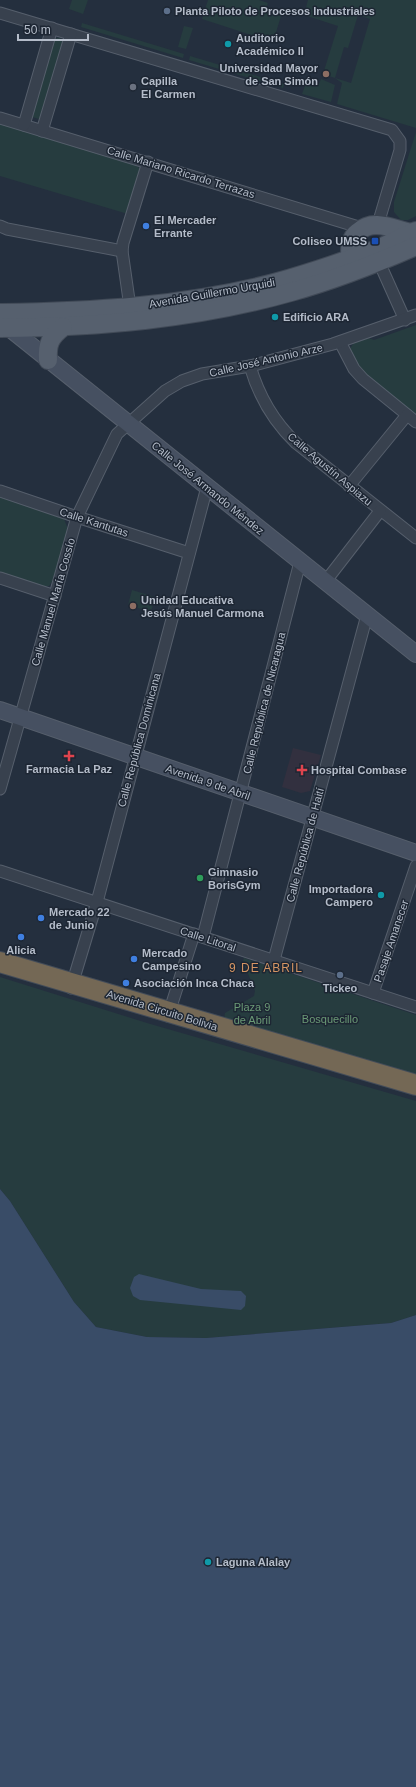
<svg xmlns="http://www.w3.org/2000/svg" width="416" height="1787" font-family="Arial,sans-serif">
  <rect width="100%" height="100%" fill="#242f3e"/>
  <path fill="#32303f" d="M293 748 321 755 310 791 301 793 282 787Z"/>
  <g fill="#263c3f" fill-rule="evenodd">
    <path d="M72 0H88L83 14 69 9Z"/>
    <path d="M208 0H259L268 3 265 11 281 16 273 42 202 19Z"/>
    <path d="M308 0H416V128L337 104 342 83 335 78 323 74 338 26 304 15ZM358 15 370 19 351 83 335 78 344 47 348 48Z"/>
    <path d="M82 23 184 54 183 58 81 27Z"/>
    <path d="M184 26 193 28 186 49 178 47Z"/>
    <path d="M57 38H60L63 43 42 117 39 119 32 117V113L54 40Z"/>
    <path d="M190 56 284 84 283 88 189 60Z"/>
    <path d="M321 79 335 85 331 102 302 94 307 80 319 84Z"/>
    <path d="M0 120 136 164 140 170 128 214 0 176Z"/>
    <path d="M416 132V216L408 220H401L394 212V202Z"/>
    <path d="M416 325V417C390 396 364 380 349 350L355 341 366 337 374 340Z"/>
    <path d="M0 497 64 519 68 529 53 580 49 586H39L0 574Z"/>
    <path d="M132 590 155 597 151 612 128 605Z"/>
    <path d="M244 958 416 1015V1075L224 1019 225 1013 254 996 255 991 243 961Z"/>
    <path d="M0 977 147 1023 416 1101V1315L391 1323 206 1338 147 1337 96 1327 74 1302 10 1201 0 1189Z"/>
  </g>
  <g fill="#394c67">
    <path d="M0 1189 10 1201 74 1302 96 1327 147 1337 206 1338 391 1323 416 1315V1787H0Z"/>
    <path d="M139 1274 201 1289 241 1291 246 1296 245 1306 241 1310 140 1300 133 1296 130 1288 134 1277Z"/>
  </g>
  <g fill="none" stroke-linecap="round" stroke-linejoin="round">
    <g stroke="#565f6c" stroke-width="13">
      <g id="street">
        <path d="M0 13 392 130 400 141V150L378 224"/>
        <path d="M0 118 362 228"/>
        <path d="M24 125 52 28"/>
        <path d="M42 131 71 34"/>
        <path d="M0 226 7 229 122 251"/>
        <path d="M379 262 405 320"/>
        <path d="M130 307 122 251 123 243 148 162"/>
        <path d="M340 342 354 369 363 379 416 422"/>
        <path d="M250 366C259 397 273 421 296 443L416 538"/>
        <path d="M349 486 407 415"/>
        <path d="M0 491 77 517 189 553"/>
        <path d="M0 578 55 596"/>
        <path d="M325 582 380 511"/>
        <path d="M0 789 77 517 117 434 165 391 182 381 202 374 250 366 333 344 416 315"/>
        <path d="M0 871 416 1007"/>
        <path d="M203 937 300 562"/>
        <path d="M274 960 367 615"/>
        <path d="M71 988 97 902 207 487"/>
        <path d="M373 993 416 866"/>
        <path d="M168 1016 194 934"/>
      </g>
    </g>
    <g stroke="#565f6c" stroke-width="18">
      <g id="secondary">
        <path d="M3 323 416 654"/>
        <path d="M0 710 416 853"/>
      </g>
    </g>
    <g stroke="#414a57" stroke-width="20">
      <g id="primary">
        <path d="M351 258C349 249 350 238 358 232 374 217 394 230 412 233"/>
        <path d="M0 313C91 312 185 306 274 283 307 274 342 262 375 250 389 244 402 237 416 231"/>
        <path d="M0 328C98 327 196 319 291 292 334 280 375 264 416 246"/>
        <path d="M48 360C47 344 50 337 63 327"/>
      </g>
    </g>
    <g stroke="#434c59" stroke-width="22">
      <path id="highway" d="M0 962 416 1085"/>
    </g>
    <use href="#street" stroke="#38414e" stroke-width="11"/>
    <use href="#secondary" stroke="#465061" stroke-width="16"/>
    <use href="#primary" stroke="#56606e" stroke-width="18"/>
    <use href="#highway" stroke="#746855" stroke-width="20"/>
  </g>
  <g fill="#5c6f8a" stroke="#1d2633" stroke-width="1.5">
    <circle cx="167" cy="11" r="4"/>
    <circle cx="340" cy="975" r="4"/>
  </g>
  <g fill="#0f9aa8" stroke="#1d2633" stroke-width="1.5">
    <circle cx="228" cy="44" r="4"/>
    <circle cx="275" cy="317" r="4"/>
    <circle cx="381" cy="895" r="4"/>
    <circle cx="208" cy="1562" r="4"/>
  </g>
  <g fill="#8d6e63" stroke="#1d2633" stroke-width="1.5">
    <circle cx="326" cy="74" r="4"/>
    <circle cx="133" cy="606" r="4"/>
  </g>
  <circle fill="#6b7280" stroke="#1d2633" stroke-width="1.5" cx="133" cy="87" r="4"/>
  <g fill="#3f7fe0" stroke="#1d2633" stroke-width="1.5">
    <circle cx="146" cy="226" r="4"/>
    <circle cx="41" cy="918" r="4"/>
    <circle cx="21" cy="937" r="4"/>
    <circle cx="134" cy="959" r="4"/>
    <circle cx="126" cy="983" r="4"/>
  </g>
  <rect fill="#1a4fb4" stroke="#1d2633" stroke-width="1.5" x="371" y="237" width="8" height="8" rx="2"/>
  <g fill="#e0444e" stroke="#1d2633" stroke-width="1.5">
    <path d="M67 750h4v4h4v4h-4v4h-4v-4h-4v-4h4z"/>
    <path d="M300 764h4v4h4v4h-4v4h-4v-4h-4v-4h4z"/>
  </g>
  <circle fill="#2e9e5b" stroke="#1d2633" stroke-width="1.5" cx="200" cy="878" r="4"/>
  <g text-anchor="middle" stroke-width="3" stroke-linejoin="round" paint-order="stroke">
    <g font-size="11" font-weight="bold" fill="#b4bcc9" stroke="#1d2633" text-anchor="start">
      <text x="175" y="15">Planta Piloto de Procesos Industriales</text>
      <text x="236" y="42">Auditorio<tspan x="236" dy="13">Académico II</tspan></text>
      <text x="318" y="72" text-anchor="end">Universidad Mayor<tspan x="318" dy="13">de San Simón</tspan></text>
      <text x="141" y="85">Capilla<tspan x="141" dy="13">El Carmen</tspan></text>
      <text x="154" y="224">El Mercader<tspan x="154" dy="13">Errante</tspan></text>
      <text x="367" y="245" text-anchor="end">Coliseo UMSS</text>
      <text x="283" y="321">Edificio ARA</text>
      <text x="141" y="604">Unidad Educativa<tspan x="141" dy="13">Jesús Manuel Carmona</tspan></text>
      <text x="69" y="773" text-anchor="middle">Farmacia La Paz</text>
      <text x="311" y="774">Hospital Combase</text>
      <text x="208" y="876">Gimnasio<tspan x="208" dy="13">BorisGym</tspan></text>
      <text x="373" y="893" text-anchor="end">Importadora<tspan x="373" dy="13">Campero</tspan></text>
      <text x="49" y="916">Mercado 22<tspan x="49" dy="13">de Junio</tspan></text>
      <text x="21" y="954" text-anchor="middle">Alicia</text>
      <text x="142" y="957">Mercado<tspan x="142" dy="13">Campesino</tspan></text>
      <text x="134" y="987">Asociación Inca Chaca</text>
      <text x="340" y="992" text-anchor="middle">Tickeo</text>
      <text x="216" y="1566">Laguna Alalay</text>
    </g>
    <g font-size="11" fill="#b4bcc9" stroke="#1d2633">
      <text transform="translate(181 172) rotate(17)" y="4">Calle Mariano Ricardo Terrazas</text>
      <text transform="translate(212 293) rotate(-10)" y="4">Avenida Guillermo Urquidi</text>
      <text transform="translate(266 360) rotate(-13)" y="4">Calle José Antonio Arze</text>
      <text transform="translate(330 469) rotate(40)" y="4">Calle Agustín Aspiazu</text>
      <text transform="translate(208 488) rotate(39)" y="4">Calle José Armando Méndez</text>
      <text transform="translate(94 522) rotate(18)" y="4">Calle Kantutas</text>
      <text transform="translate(53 602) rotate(-74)" y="4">Calle Manuel María Cossío</text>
      <text transform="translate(264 703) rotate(-76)" y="4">Calle República de Nicaragua</text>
      <text transform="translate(139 740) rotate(-75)" y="4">Calle República Dominicana</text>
      <text transform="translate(208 782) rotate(19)" y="4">Avenida 9 de Abril</text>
      <text transform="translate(305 845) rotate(-75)" y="4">Calle República de Haití</text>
      <text transform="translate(208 939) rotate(18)" y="4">Calle Litoral</text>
      <text transform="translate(391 941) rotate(-71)" y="4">Pasaje Amanecer</text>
      <text transform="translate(162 1010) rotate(17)" y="4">Avenida Circuito Bolivia</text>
    </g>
    <g font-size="11" fill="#6b9a76" stroke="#1d2633">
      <text x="252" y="1011">Plaza 9<tspan x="252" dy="13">de Abril</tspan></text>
      <text x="330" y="1023">Bosquecillo</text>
    </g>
    <g font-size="12" letter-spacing="1" fill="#d59563" stroke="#1d2633">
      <text x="266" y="972">9 DE ABRIL</text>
    </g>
  </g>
  <path d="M18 34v6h70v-6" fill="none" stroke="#b4bcc9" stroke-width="2"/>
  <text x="24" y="34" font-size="12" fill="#b4bcc9" stroke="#1d2633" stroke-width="3" paint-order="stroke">50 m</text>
</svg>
